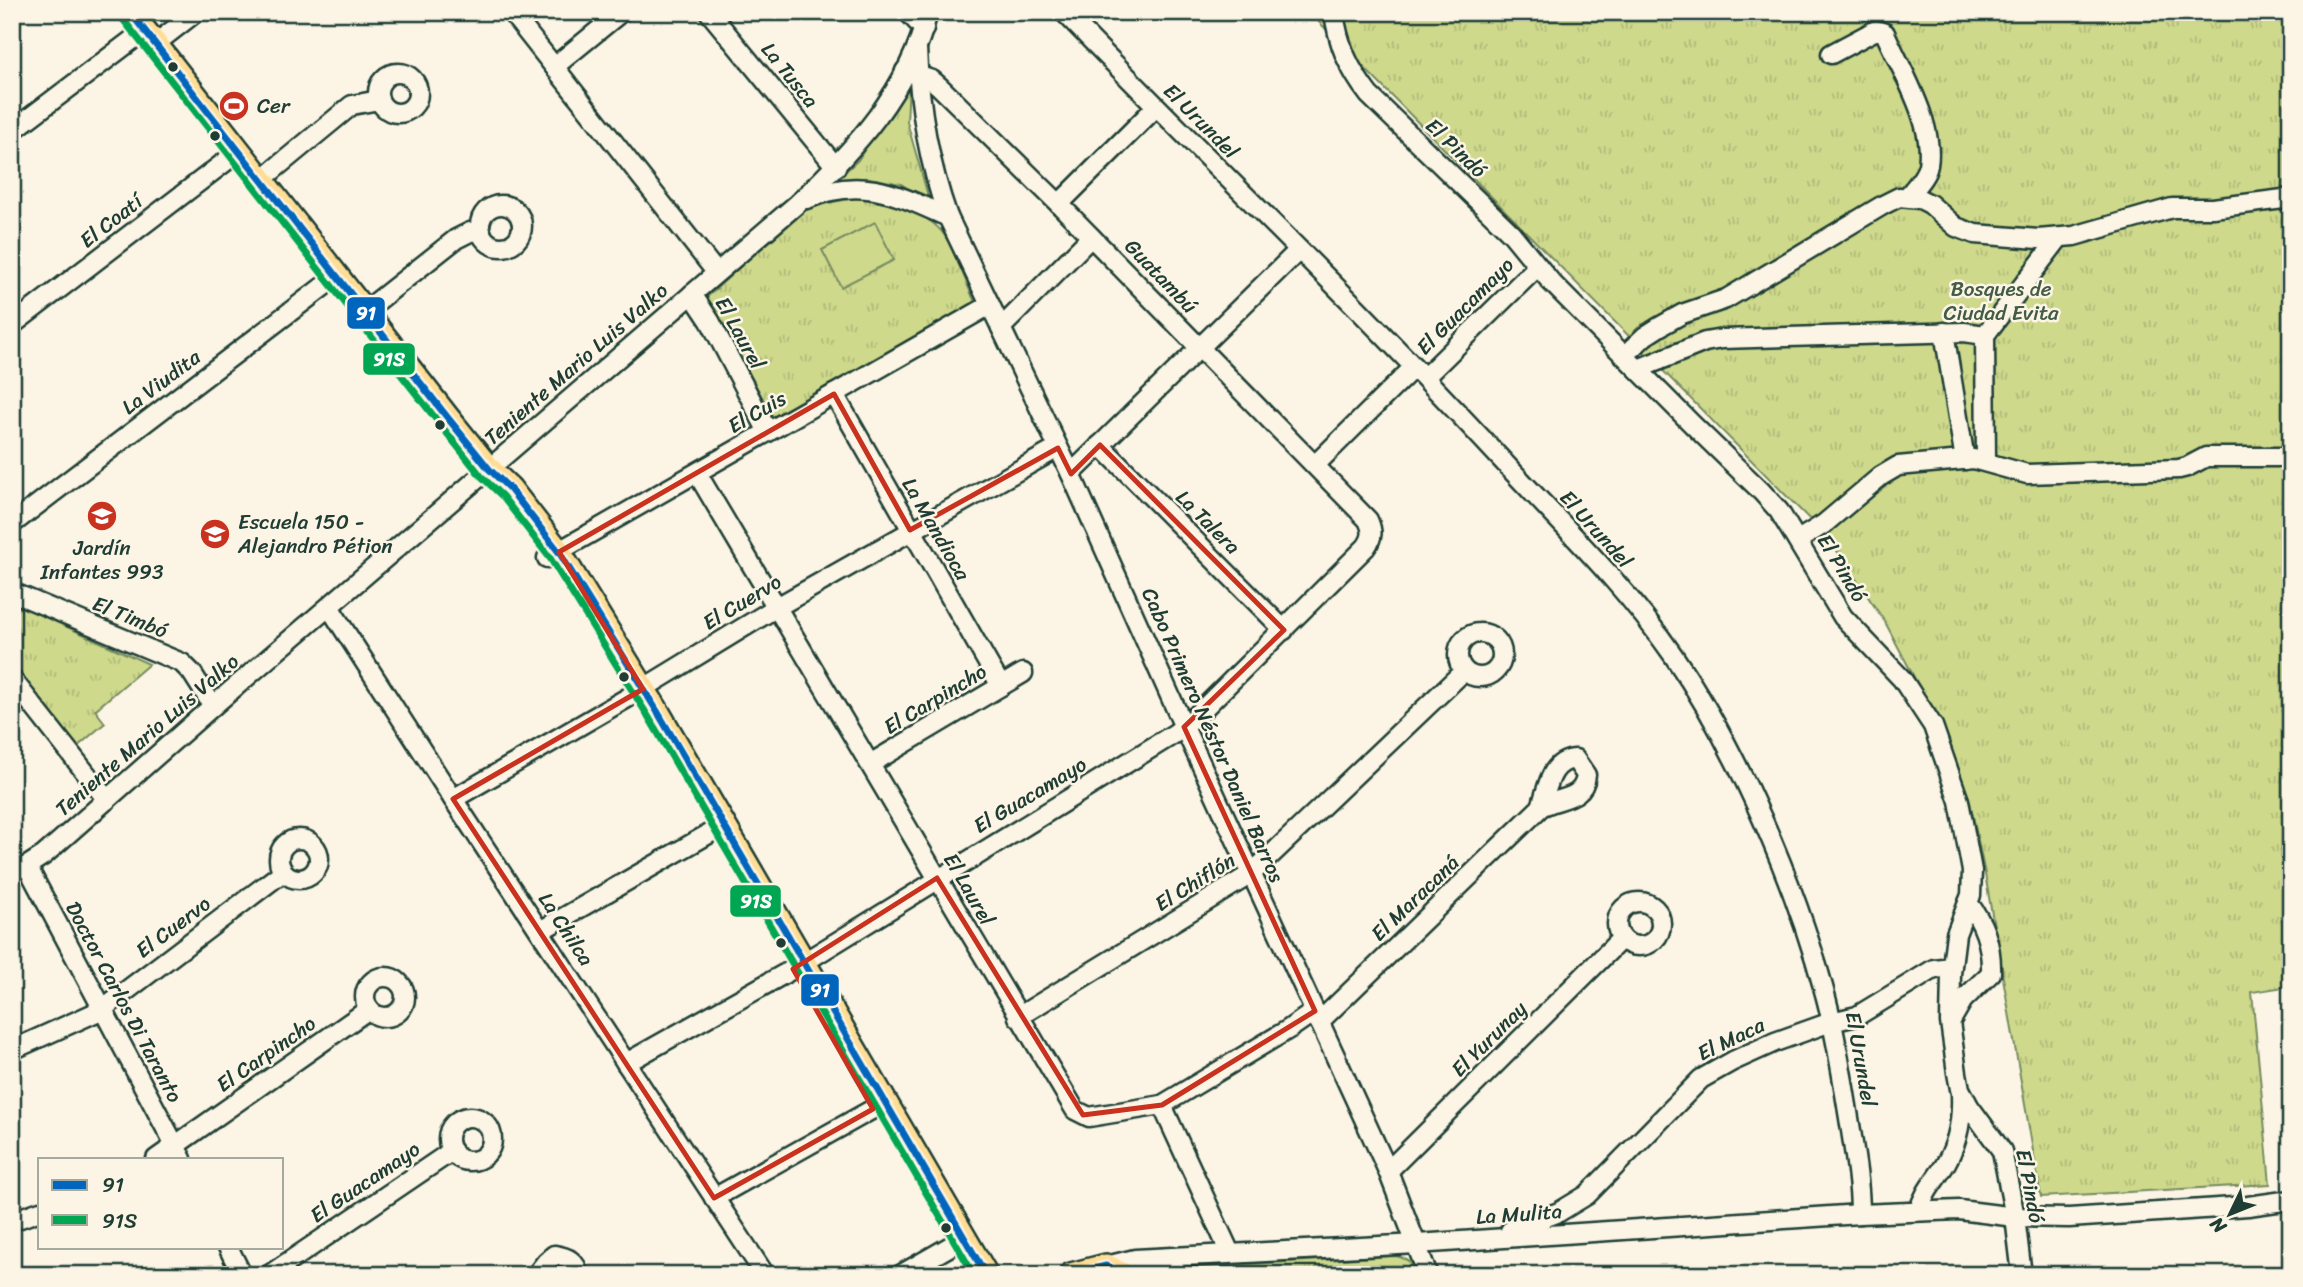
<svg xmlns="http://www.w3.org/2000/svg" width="2303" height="1287" font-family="Sriracha,sans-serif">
  <defs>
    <pattern id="park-tufts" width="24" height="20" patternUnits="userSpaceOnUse" patternTransform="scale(1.75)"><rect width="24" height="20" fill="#ced98c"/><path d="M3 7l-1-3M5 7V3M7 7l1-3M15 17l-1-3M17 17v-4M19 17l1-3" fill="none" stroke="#b0bb79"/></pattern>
  </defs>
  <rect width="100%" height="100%" fill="#fcf5e5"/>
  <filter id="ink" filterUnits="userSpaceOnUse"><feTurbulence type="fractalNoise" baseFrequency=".0143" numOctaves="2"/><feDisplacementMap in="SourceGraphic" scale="14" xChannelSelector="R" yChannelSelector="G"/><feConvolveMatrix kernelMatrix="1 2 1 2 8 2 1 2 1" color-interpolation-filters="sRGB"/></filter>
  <g filter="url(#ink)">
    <g fill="url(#park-tufts)" stroke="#768b60" stroke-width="2">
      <path d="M1309 12H2291V986L2252 992 2270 1184 2041 1197 1985 874 1969 797 1932 711 1885 622 1829 539Z"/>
      <path d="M905 84 909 86 907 122 930 203 901 184 869 178 836 180 858 160Z"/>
      <path d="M856 198C884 202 927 209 945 236 957 256 965 281 975 302L774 419 707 297 795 217 815 205Z"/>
      <path d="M12 602 149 664 95 710 105 723 77 747 12 663Z"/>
      <path d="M1396 1256C1408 1259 1414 1263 1417 1275H1169L1183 1268Z"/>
    </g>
    <path fill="#ced98c" stroke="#768b60" stroke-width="2" d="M875 222 894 260 841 287 822 250Z"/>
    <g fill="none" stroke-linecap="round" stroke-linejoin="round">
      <g stroke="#1f3d34" stroke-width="23">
        <g id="minor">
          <path d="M511 12 716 272"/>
          <path d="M709 12 836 167"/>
          <path d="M908 12 924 29"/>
          <path d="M1064 12C1209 162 1360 306 1501 459 1560 523 1624 584 1673 655 1738 750 1795 883 1825 994 1836 1034 1842 1076 1849 1118 1854 1150 1860 1182 1860 1214"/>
          <path d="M1334 12C1338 45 1349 69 1369 95L1511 233 1551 282 1693 425 1761 491 1779 511 1843 617 1902 679 1933 726 1959 801 1972 871 1971 895 1956 934 1951 974 1950 1022 1957 1073 1960 1089 1969 1106 2002 1151 2015 1217 2022 1275"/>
          <path d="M155 44 196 12"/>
          <path d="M917 48C919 107 928 161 948 217L1071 474 1184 727 1388 1171 1428 1275"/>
          <path d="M1831 54 1876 30 1885 33C1901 70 1935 124 1928 165 1926 177 1914 188 1907 197"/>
          <path d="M555 66 621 12"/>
          <circle cx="398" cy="93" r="20"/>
          <path d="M12 131 144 31"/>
          <path d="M261 180 352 105 379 100"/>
          <path d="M807 199C861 175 898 195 948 217"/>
          <path d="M1059 204 1156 107"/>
          <circle cx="501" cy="226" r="21"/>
          <path d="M692 294 710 321 768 432"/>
          <path d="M365 311 456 239 470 232 481 231"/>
          <path d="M12 325 238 152"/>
          <path d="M1001 328 1091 237"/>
          <path d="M1944 332 1965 460"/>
          <path d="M1625 355 1645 336 1659 327 1682 314 1726 299 1883 205 1899 197 1920 199 1930 204 1956 227 1975 234 2038 239 2074 236 2172 208H2213L2291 198"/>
          <path d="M1638 369 1705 342 1722 339 1964 332 1985 335"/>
          <path d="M1425 377 1538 266"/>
          <path d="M834 394 1001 686"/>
          <path d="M1100 445 1284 630"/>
          <path d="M1986 461 1985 335 2059 238"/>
          <path d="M1315 465 1414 367"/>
          <path d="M697 473 1075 1110 1089 1117 1162 1105 1289 1029 1315 1011"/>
          <path d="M1071 474 1299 250"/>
          <path d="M12 524 337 276"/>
          <path d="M1798 540 1824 524 1881 476 1898 466 1973 459 2027 474 2179 469 2187 467 2206 457H2291"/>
          <path d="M547 558 990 305"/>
          <path d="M12 592 182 663 192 673 213 706"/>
          <path d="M330 608 453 799 765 1275"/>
          <circle cx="1480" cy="655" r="22"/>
          <path d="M12 679 107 800"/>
          <path d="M870 764 1023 673"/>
          <path d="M453 799 636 693 777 607 1058 448"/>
          <circle cx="299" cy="859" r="20"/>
          <path d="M27 866 182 1159"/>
          <path d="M12 870 27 866 44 855 213 706 797 204C854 150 909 91 928 12"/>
          <circle cx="1639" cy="924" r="22"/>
          <path d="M540 931 712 832"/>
          <circle cx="385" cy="997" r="20"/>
          <path d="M1018 1017 1251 874 1464 671"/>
          <path d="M1952 1019 1963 1000 1991 973C1992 946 1985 924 1968 903"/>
          <path d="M1319 1022 1541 807C1559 797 1584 800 1586 775L1575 759C1550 761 1548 787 1541 807"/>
          <path d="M12 1050 101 1010 283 872"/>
          <path d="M626 1063 793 969 1174 734 1192 720 1366 547C1373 537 1373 531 1368 520L1059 204 940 87 932 80 905 71"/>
          <path d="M1162 1105 1230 1253"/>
          <circle cx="470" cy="1139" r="22"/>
          <path d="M156 1159 369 1009"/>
          <path d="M1388 1171 1622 938"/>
          <path d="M714 1198 873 1109"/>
          <path d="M1919 1211C1924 1191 1936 1180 1946 1163 1959 1140 1962 1118 1961 1092"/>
          <path d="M12 1221 40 1211"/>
          <path d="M1510 1231 1559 1212 1587 1195 1701 1079 1733 1061 1775 1042 1831 1022 1857 1016 1934 969 1951 967"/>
          <path d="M228 1247 242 1275"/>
          <path d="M1106 1266 1135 1259 1417 1244 1860 1214 1959 1210 2015 1217 2069 1218 2248 1206 2291 1200"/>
          <path d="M269 1275 452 1151"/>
          <path d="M536 1275 546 1262 554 1255C568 1257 576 1261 579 1275"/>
          <path d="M900 1275 954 1244"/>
          <path d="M1157 1275 1181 1257"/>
        </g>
      </g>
      <g stroke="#1f3d34" stroke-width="28">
        <g id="major">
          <path d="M130 12 447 417 489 469 510 489 559 552 657 711 986 1275"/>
          <path d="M1071 1275 1106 1266 1123 1275"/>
        </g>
      </g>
      <use href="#minor" stroke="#fcf5e5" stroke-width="18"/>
      <use href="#major" stroke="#ffdd96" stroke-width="23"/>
      <g stroke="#fcf5e5" stroke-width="12">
        <g id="bus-1">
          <path d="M130 12 447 417 489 469 510 489 559 552 657 711 986 1275"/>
          <path d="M1072 1275 1106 1266 1123 1275"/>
        </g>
      </g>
      <g stroke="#fcf5e5" stroke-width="12">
        <path id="bus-2" d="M122 18 439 423 481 476 502 496 550 558 648 716 974 1275"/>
      </g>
      <use href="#bus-1" stroke="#0065bd" stroke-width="7"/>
      <use href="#bus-2" stroke="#00a651" stroke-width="7"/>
    </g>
  </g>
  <path fill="none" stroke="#c8321e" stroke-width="5" stroke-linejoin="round" d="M834 394 910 530 1058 448 1071 474 1100 445 1284 630 1184 727 1315 1011 1162 1105 1083 1115 937 878 793 969 873 1109 714 1198 453 799 643 689 559 552Z"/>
  <defs>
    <g id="stadium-disc" transform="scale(1.575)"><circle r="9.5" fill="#c8321e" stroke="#fcf5e5"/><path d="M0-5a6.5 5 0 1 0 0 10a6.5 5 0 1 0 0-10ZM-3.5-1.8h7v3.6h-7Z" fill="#fff"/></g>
    <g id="school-disc" transform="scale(1.575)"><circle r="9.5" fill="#c8321e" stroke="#fcf5e5"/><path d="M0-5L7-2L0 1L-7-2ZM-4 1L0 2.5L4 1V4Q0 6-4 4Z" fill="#fff"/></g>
  </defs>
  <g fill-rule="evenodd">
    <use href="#stadium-disc" x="234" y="106"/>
    <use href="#school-disc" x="102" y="516"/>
    <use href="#school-disc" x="215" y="534"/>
  </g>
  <g fill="#1f3d34" stroke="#fcf5e5" stroke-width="2.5">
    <circle cx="173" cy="67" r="6"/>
    <circle cx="215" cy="136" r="6"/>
    <circle cx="440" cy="425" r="6"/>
    <circle cx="624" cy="677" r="6"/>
    <circle cx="781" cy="943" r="6"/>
    <circle cx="946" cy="1228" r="6"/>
  </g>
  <g text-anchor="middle" stroke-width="5" stroke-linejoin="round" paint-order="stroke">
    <g font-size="21" fill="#1f3d34" stroke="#fcf5e5">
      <text transform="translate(790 75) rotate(51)" y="7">La Tusca</text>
      <text transform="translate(1201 121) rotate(45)" y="7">El Urundel</text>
      <text transform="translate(1456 148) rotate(44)" y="7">El Pindó</text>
      <text transform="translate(111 221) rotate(-38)" y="7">El Coatí</text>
      <text transform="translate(1161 276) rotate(46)" y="7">Guatambú</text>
      <text transform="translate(1465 306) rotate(-45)" y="7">El Guacamayo</text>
      <text transform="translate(740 333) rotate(61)" y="7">El Laurel</text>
      <text transform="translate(576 364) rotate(-41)" y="7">Teniente Mario Luis Valko</text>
      <text transform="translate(161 382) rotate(-37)" y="7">La Viudita</text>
      <text transform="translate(757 412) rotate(-30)" y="7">El Cuis</text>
      <text transform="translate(1208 522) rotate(45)" y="7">La Talera</text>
      <text transform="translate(936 529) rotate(60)" y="7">La Mandioca</text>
      <text transform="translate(1596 529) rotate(48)" y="7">El Urundel</text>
      <text transform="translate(1842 568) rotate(59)" y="7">El Pindó</text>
      <text transform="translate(742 602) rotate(-31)" y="7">El Cuervo</text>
      <text transform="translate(130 617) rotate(22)" y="7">El Timbó</text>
      <text transform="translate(935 699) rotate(-31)" y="7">El Carpincho</text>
      <text transform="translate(147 735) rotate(-41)" y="7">Teniente Mario Luis Valko</text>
      <text transform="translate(1213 735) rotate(66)" y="7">Cabo Primero Néstor Daniel Barros</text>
      <text transform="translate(1030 795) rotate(-31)" y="7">El Guacamayo</text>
      <text transform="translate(1195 882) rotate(-32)" y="7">El Chiflón</text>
      <text transform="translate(969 889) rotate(60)" y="7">El Laurel</text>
      <text transform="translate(1415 898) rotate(-44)" y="7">El Maracaná</text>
      <text transform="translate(173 927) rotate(-37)" y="7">El Cuervo</text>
      <text transform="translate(566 929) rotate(57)" y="7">La Chilca</text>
      <text transform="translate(124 1002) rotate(62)" y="7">Doctor Carlos Di Taranto</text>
      <text transform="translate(1489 1039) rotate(-45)" y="7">El Yurunay</text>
      <text transform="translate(1731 1039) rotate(-26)" y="7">El Maca</text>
      <text transform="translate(266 1054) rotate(-35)" y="7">El Carpincho</text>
      <text transform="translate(1861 1059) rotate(80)" y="7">El Urundel</text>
      <text transform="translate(365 1182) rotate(-34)" y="7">El Guacamayo</text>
      <text transform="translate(2030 1186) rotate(79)" y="7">El Pindó</text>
      <text transform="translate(1519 1214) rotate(-4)" y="7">La Mulita</text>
    </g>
    <g font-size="21" fill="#1f3d34" stroke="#fcf5e5" text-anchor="start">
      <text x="257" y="113">Cer</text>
      <text x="238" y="529">Escuela 150 -<tspan x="238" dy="24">Alejandro Pétion</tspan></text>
      <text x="102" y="555" text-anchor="middle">Jardín<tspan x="102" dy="24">Infantes 993</tspan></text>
    </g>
    <g font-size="21" fill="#425c46" stroke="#fcf5e5">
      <text x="2001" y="296">Bosques de<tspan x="2001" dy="24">Ciudad Evita</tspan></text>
    </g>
  </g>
  <g stroke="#fcf5e5" stroke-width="2.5">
    <rect x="346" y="296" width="40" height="34" rx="7" fill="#0065bd"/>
    <rect x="362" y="342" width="54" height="34" rx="7" fill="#00a651"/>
    <rect x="729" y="884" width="53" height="34" rx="7" fill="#00a651"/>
    <rect x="800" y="973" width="40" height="34" rx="7" fill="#0065bd"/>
  </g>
  <g font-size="19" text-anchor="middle" font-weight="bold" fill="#fff">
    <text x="366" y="320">91</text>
    <text x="389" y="366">91S</text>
    <text x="756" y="908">91S</text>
    <text x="820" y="997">91</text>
  </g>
  <rect width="2303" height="1287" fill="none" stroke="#fcf5e5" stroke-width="42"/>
  <rect x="21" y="21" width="2261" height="1245" fill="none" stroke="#1f3d34" stroke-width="2.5" filter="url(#ink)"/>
  <rect x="38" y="1158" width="245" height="91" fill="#fcf5e5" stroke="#a4ab9e" stroke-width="2"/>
  <rect x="52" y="1180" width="35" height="10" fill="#0065bd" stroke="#a4ab9e" stroke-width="2"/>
  <text x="102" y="1192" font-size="21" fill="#1f3d34">91</text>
  <rect x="52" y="1215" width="35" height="10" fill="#00a651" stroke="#a4ab9e" stroke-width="2"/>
  <text x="102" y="1228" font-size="21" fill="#1f3d34">91S</text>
  <g transform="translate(2230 1214) rotate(227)" stroke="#fcf5e5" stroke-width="5" paint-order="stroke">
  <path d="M0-5L12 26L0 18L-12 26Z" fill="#1f3d34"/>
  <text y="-10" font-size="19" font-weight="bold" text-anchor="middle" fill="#1f3d34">N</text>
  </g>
</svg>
